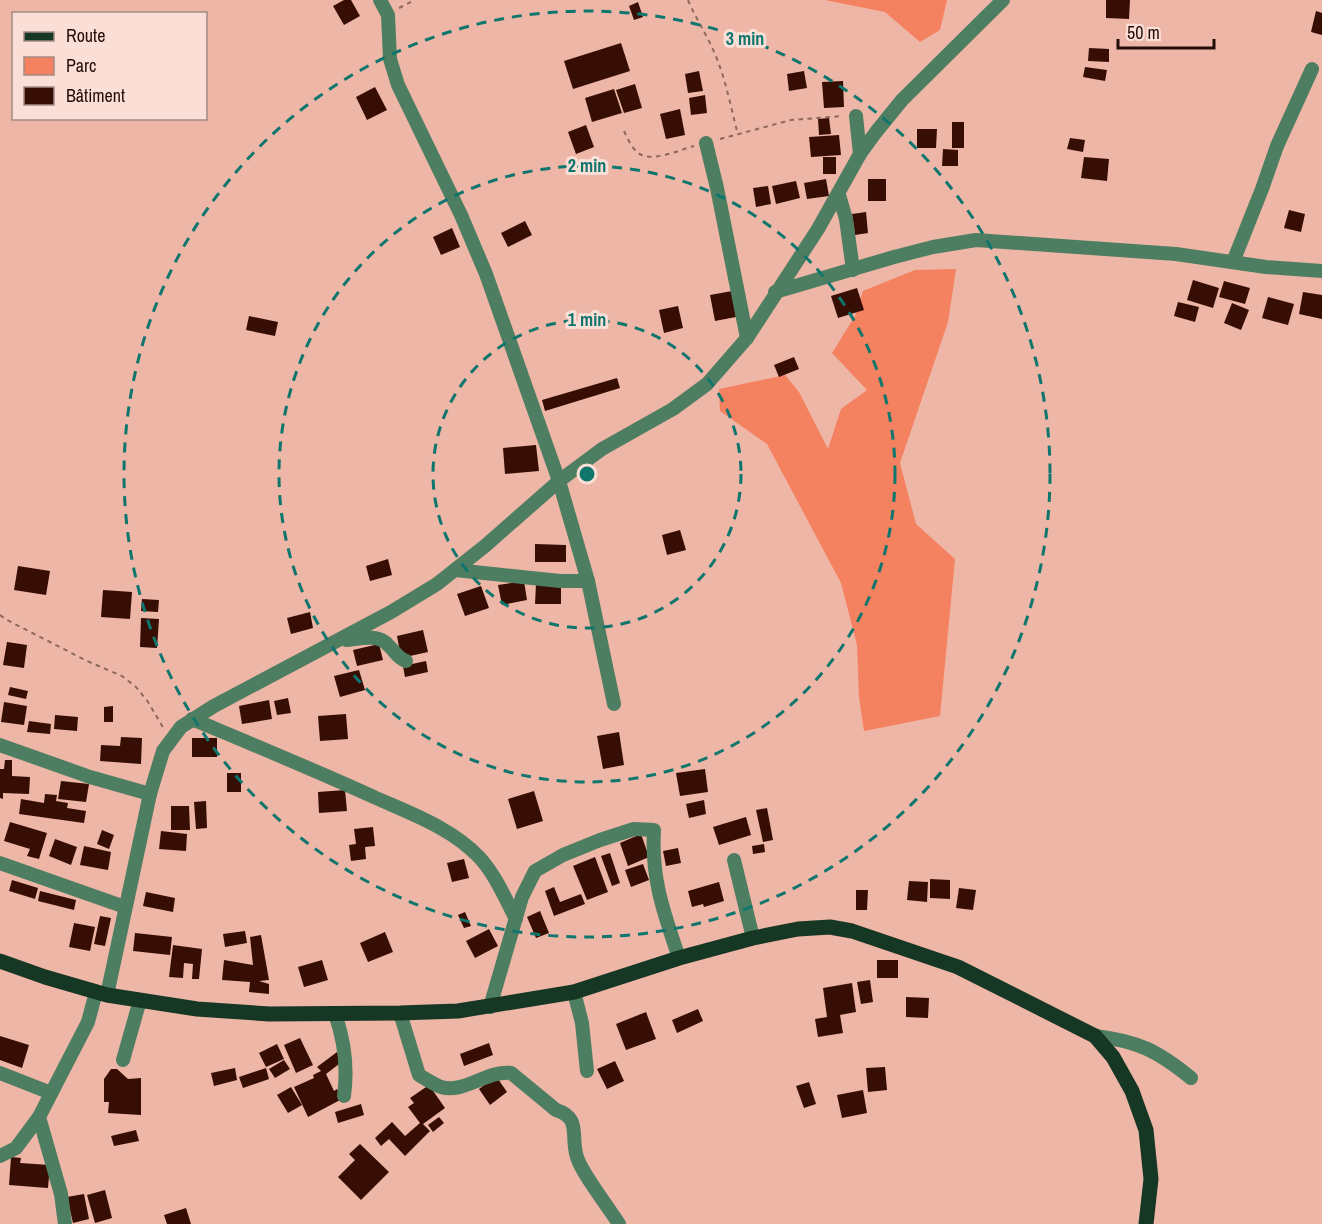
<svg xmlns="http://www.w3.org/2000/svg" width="1322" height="1224" font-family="'Archivo Narrow',sans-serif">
  <rect width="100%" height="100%" fill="#eeb6a6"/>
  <g fill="#f48160">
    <path d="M825 0H947L940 30 920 42 885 12Z"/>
    <path d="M956 269 948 322 900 463 916 524 955 559 940 716 864 731 859 697 857 645 841 583 767 444 720 411 719 389 785 375 799 392 828 449 841 409 867 390 832 353 855 316 863 291 915 270Z"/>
  </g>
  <g fill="#370e04">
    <path d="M344 0H351L360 16 344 25 333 6Z"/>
    <path d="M1106 0H1130L1129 19 1106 18Z"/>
    <path d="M638 2 643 17 634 20 629 6Z"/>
    <path d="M1316 11 1322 13V35L1311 32Z"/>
    <path d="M621 43 630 71 573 89 564 61Z"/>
    <path d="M1089 48 1109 49V62L1088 61Z"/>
    <path d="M1085 67 1107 70 1105 81 1083 77Z"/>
    <path d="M699 71 703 91 688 93 685 74Z"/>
    <path d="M804 71 807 88 789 91 787 74Z"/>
    <path d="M843 81 844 107 824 108 822 82Z"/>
    <path d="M635 84 642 108 624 113 616 90Z"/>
    <path d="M375 87 387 110 367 120 356 97Z"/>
    <path d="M614 89 622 113 592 122 585 98Z"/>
    <path d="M705 95 707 113 691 115 689 98Z"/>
    <path d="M680 109 685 135 666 139 660 114Z"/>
    <path d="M829 118 831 134 819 135 818 119Z"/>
    <rect x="952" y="122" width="12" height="26"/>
    <path d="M586 125 594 147 576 154 568 132Z"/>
    <path d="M917 129H937L936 148H917Z"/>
    <path d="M839 135 841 155 811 157 809 137Z"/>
    <path d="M1070 138 1085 140 1083 152 1067 149Z"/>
    <path d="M943 149 958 150V166H942Z"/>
    <rect x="823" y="157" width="13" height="17"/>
    <path d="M1084 157 1109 159 1107 181 1081 178Z"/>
    <path d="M826 179 829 196 807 199 804 183Z"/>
    <rect x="868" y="179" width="18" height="22"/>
    <path d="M796 181 800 198 776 204 772 186Z"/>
    <path d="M768 186 771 204 756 207 753 188Z"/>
    <path d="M1289 210 1305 214 1301 232 1284 228Z"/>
    <path d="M866 212 868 233 855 235 852 214Z"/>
    <path d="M525 221 532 235 508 247 501 233Z"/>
    <path d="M452 228 460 247 441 255 433 237Z"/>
    <path d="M1193 280 1219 288 1213 308 1187 300Z"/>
    <path d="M1224 281 1250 288 1245 304 1219 297Z"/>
    <path d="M857 288 864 310 838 318 831 296Z"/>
    <path d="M732 291 736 317 715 321 710 295Z"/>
    <path d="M1303 292 1322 295V319L1299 314Z"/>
    <path d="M1268 297 1294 304 1288 325 1262 318Z"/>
    <path d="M1178 302 1199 307 1195 322 1174 316Z"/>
    <path d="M1232 303 1249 310 1241 330 1224 323Z"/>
    <path d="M678 306 683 328 664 333 659 310Z"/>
    <path d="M249 316 278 322 275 336 246 330Z"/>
    <path d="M794 357 799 369 779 377 774 365Z"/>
    <path d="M617 378 620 388 545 411 542 400Z"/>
    <path d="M536 445 539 471 505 474 503 448Z"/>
    <path d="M680 530 686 550 667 555 662 535Z"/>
    <path d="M535 544 566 545V562H535Z"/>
    <path d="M388 559 392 575 370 581 366 566Z"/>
    <path d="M18 566 50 571 46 595 14 590Z"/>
    <path d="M524 581 527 600 502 605 498 585Z"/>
    <path d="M536 584H561V604H535Z"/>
    <path d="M481 586 489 608 465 616 457 594Z"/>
    <path d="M103 590 132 592 130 619 101 617Z"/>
    <path d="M142 599 159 600 158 612 141 611Z"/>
    <path d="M310 612 313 628 291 634 287 618Z"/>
    <path d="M141 618 159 619 157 648 140 647Z"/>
    <path d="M423 630 428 652 401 658 397 636Z"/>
    <path d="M7 642 27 645 24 668 3 665Z"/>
    <path d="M379 644 383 660 357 666 353 650Z"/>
    <path d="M426 661 428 672 405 677 403 666Z"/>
    <path d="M359 670 365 690 340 697 334 676Z"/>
    <path d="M10 687 28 691 26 699 8 695Z"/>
    <path d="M288 698 291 713 277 715 274 701Z"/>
    <path d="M269 700 272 719 242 724 239 706Z"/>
    <path d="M4 702 27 706 24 725 1 722Z"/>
    <path d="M113 706V722H104V707Z"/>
    <path d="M346 714 348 739 320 741 318 716Z"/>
    <path d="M55 715 78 717 77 731 54 729Z"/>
    <path d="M29 721 51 724 50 734 27 732Z"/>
    <path d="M619 732 624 765 603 769 597 736Z"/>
    <path d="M121 737 142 738 141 764 100 761 101 745 120 746Z"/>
    <rect x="192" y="738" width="25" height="19"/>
    <path d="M5 760H12V776L30 777 29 794 3 793V799L0 798V769H4Z"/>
    <path d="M705 769 708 792 680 796 676 773Z"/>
    <rect x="227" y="773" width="14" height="19"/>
    <path d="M61 781 89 784 86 802 58 799Z"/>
    <path d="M345 790 347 811 319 813 318 792Z"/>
    <path d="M534 791 543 821 517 829 508 799Z"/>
    <path d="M45 794 57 795 56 801 68 803 67 808 86 811 84 823 19 814 21 799 44 803Z"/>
    <path d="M704 800 706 814 689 818 686 804Z"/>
    <path d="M206 801 207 828 196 829 194 802Z"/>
    <path d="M171 806H189L190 830H171Z"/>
    <path d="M767 808 773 840 763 842 756 810Z"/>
    <path d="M746 817 751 835 719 845 713 827Z"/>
    <path d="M10 822 47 833 39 859 27 856 30 849 4 841Z"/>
    <path d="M373 827 375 846 365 847 366 859 351 861 349 845 356 844 354 829Z"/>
    <path d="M102 830 114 835 109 849 97 844Z"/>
    <path d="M161 831 187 834 186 851 159 849Z"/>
    <path d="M641 834 649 857 628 866 620 843Z"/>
    <path d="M55 839 77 847 71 865 49 856Z"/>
    <path d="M764 844 765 852 753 854 752 846Z"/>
    <path d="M84 846 111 852 108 870 80 865Z"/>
    <path d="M678 848 681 863 666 866 663 851Z"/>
    <path d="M610 853 620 883 612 886 601 856Z"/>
    <path d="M595 857 608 892 587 900 573 866Z"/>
    <path d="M464 859 469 878 452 882 447 863Z"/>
    <path d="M643 864 649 880 631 887 625 870Z"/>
    <path d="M930 879 950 880V899L930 898Z"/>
    <path d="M12 880 38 888 35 899 9 891Z"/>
    <path d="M909 881 928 882 927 902 907 900Z"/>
    <path d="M719 882 724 901 704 907 703 904 692 907 688 891Z"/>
    <path d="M554 887 560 902 581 894 585 904 554 916 545 891Z"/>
    <path d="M959 888 976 890 973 910 956 908Z"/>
    <path d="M856 890H868L867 910H856Z"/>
    <path d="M40 891 76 900 74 910 38 901Z"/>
    <path d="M146 892 175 898 173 912 143 906Z"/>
    <path d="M540 911 549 933 536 938 527 917Z"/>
    <path d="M465 912 471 926 464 928 458 915Z"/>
    <path d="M100 916 111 918 105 946 94 944Z"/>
    <path d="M74 923 95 927 90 951 69 947Z"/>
    <path d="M489 929 498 946 475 958 466 941Z"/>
    <path d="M245 931 247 943 225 947 223 934Z"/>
    <path d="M385 932 393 952 368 962 360 943Z"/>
    <path d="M135 933 172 937 170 955 133 951Z"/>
    <path d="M261 935 269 980 259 981 269 984V994L249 992 250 982 222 980 224 960 253 965 250 937Z"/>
    <path d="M173 945 202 949 199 979H192L193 964 184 963 183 978 169 977Z"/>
    <path d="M322 960 328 980 304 987 298 967Z"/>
    <rect x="877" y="960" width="21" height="18"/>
    <path d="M870 980 873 1002 861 1004 857 982Z"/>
    <path d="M852 983 856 1012 840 1015 843 1033 818 1037 815 1019 827 1017 823 988Z"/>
    <path d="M906 997 929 998 928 1018 906 1017Z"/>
    <path d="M698 1009 703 1021 677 1033 672 1020Z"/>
    <path d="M646 1012 656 1039 626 1050 616 1024Z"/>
    <path d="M0 1036 29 1045 22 1068 0 1060Z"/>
    <path d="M300 1038 313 1065 296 1073 284 1045Z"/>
    <path d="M489 1043 493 1055 464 1066 460 1054Z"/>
    <path d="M277 1044 284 1059 266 1067 259 1053Z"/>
    <path d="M337 1052 343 1061 326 1074 334 1091 337 1089 342 1099 308 1117 294 1087 314 1078 313 1075 321 1071 317 1067Z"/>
    <path d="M284 1060 290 1069 275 1078 269 1069Z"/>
    <path d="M615 1061 624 1081 607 1089 597 1069Z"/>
    <path d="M885 1067 887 1090 868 1092 866 1068Z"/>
    <path d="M235 1068 237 1080 214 1086 211 1073Z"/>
    <path d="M266 1068 269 1079 243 1088 239 1077Z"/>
    <path d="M111 1069H117L128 1079 141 1078V1115L108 1113 109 1102H104V1079Z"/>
    <path d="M496 1076 507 1092 490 1105 479 1089Z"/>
    <path d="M809 1082 816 1104 804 1108 796 1086Z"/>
    <path d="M429 1085 445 1108 423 1124 430 1131 405 1156 389 1139 381 1146 375 1138 392 1122 405 1136 420 1123 408 1107 414 1103 410 1098Z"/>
    <path d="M291 1087 302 1105 288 1113 277 1095Z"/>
    <path d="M863 1090 867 1113 842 1118 837 1095Z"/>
    <path d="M361 1104 364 1115 338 1123 335 1112Z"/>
    <path d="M439 1117 444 1123 433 1132 428 1125Z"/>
    <path d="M136 1130 139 1141 114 1146 111 1136Z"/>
    <path d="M360 1144 389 1172 361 1200 338 1177 355 1160 349 1154Z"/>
    <path d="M11 1157 21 1158 20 1163 50 1165 48 1188 9 1185Z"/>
    <path d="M105 1190 112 1218 95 1223 87 1195Z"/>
    <path d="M84 1194 89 1219 73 1223 67 1197Z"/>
    <path d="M186 1208 191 1224H167L164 1215Z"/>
  </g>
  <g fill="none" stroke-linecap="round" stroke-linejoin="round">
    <g stroke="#8e685d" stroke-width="2" stroke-dasharray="4.5 4.5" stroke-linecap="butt">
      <path d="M688 0C696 19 707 35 715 54 726 80 731 108 738 135"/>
      <path d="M399 8 415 0"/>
      <path d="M624 131C627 137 631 147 637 152 650 164 679 150 694 146"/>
      <path d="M720 139 791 120 843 116"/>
      <path d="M0 615 7 620 87 661 122 676 136 687 148 702 164 729"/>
    </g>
    <g stroke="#4e7e61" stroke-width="14">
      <path d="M380 0 388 15 390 59 398 85 461 215 486 274 559 481 588 581 614 704"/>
      <path d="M856 116 860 154"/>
      <path d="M706 143 717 188 747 338"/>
      <path d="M839 195 846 219 853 270"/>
      <path d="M1233 262 1262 189 1277 146 1312 69"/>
      <path d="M775 292 894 257 933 247 976 240 1176 254 1266 267 1322 271"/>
      <path d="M455 570 560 581H588"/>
      <path d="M346 640C359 639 378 633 388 645 395 651 397 658 406 661"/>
      <path d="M192 719C254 745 315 770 376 798 412 814 451 828 479 857 495 874 505 898 516 919"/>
      <path d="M0 745 90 777 150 794"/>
      <path d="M734 860 753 938"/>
      <path d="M0 863 125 907"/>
      <path d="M574 992 582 1023 587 1071"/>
      <path d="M107 995 150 794 163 751 181 727 214 706 391 612 437 584 485 546 559 481 602 449 673 409 707 384 747 338 818 229 860 154 876 132 902 100 1003 0"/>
      <path d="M490 1007 522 897 535 871 563 855 600 840 634 829 654 830C651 879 664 913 679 958"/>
      <path d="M400 1013 419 1075C426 1079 433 1084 441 1087 464 1094 487 1070 511 1073L556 1110C582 1118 570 1136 577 1157 582 1174 608 1206 619 1224"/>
      <path d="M335 1014C345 1042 348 1067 344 1096"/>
      <path d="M1095 1036C1138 1041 1158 1051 1191 1078"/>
      <path d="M123 1060 140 1000"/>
      <path d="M0 1073 51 1093"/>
      <path d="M0 1156 16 1148 39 1117"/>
      <path d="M65 1224 61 1194 39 1117 88 1022 96 992"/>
    </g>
    <path stroke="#163724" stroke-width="15" d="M0 961 45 977 107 995 197 1009 269 1014 400 1013 458 1011 574 992 679 958 753 938 798 929 830 927 852 931 958 967 1095 1036 1113 1057 1132 1091 1146 1130 1151 1179 1146 1224"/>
  </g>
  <g fill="none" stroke="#0f766e" stroke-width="3" stroke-dasharray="10 8">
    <circle cx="587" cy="474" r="154"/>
    <circle cx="587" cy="474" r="308"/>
    <circle cx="587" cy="474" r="463"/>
  </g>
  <circle cx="587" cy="474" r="9" fill="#0f766e" stroke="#fbded6" stroke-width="3"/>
  <g font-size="18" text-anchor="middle" font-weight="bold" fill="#0f766e" stroke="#fbded6" stroke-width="6" stroke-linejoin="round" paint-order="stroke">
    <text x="745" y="45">3 min</text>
    <text x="587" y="172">2 min</text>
    <text x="587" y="326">1 min</text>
  </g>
  <rect x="12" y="12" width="195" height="108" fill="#fbded6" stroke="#a38a84" stroke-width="1.5"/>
  <rect x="24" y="32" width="30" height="9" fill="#163724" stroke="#a38a84" stroke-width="1.5"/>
  <text x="66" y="42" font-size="18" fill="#200d08">Route</text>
  <rect x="24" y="57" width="30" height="18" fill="#f48160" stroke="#a38a84" stroke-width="1.5"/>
  <text x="66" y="72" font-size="18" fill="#200d08">Parc</text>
  <rect x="24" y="87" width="30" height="18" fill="#370e04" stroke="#a38a84" stroke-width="1.5"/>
  <text x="66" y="102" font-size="18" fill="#200d08">Bâtiment</text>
  <path d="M1118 39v9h96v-9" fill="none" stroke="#200d08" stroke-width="3"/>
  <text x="1127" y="39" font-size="18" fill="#200d08" stroke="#fbded6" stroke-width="4.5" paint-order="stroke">50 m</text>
</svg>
